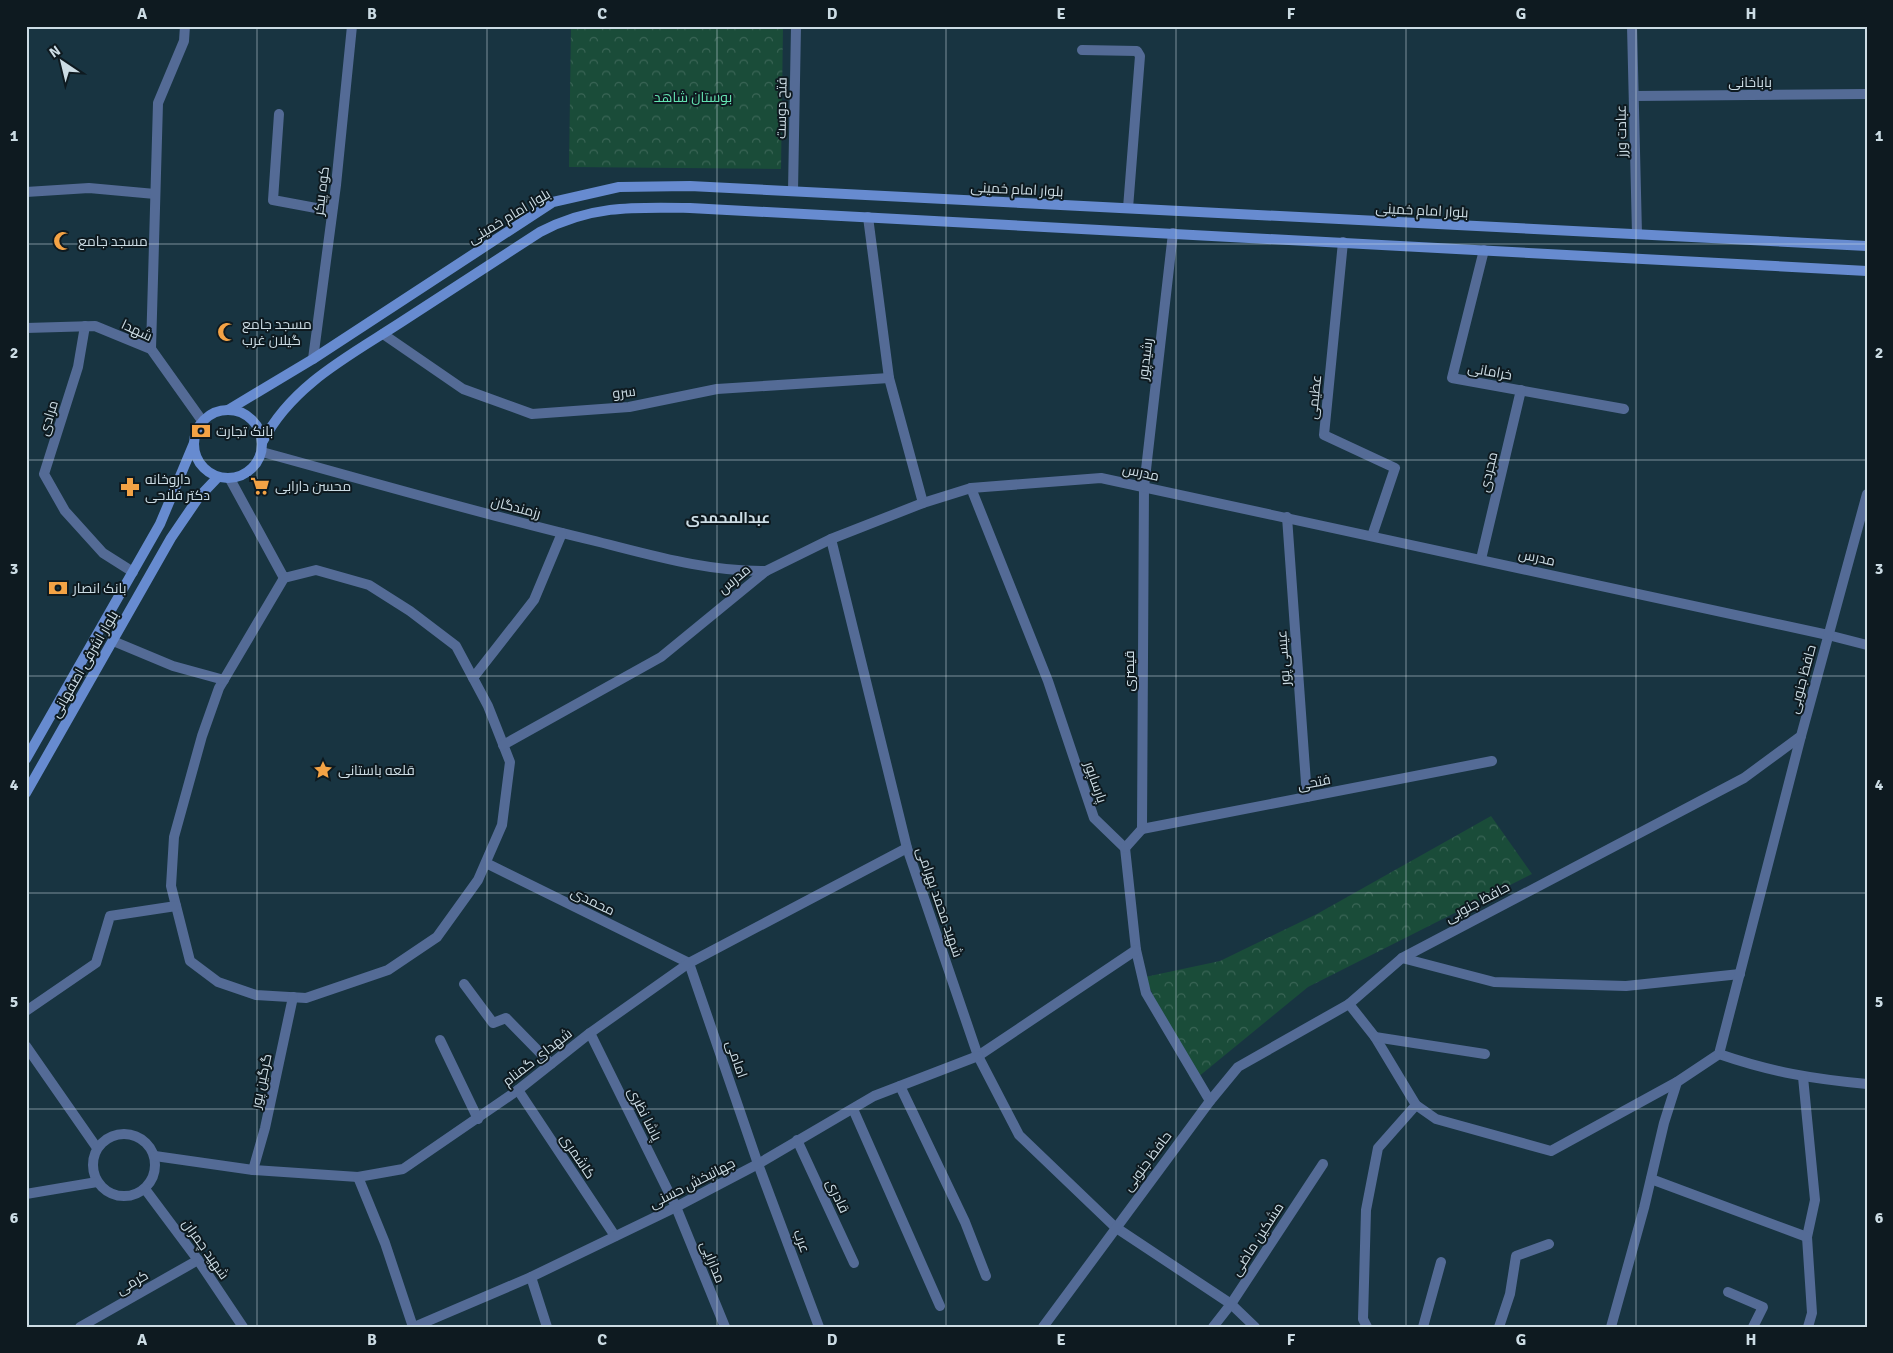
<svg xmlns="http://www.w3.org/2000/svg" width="1893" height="1353" font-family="Signika,Cairo,sans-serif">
  <defs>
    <pattern id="park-crowns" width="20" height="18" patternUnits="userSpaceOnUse" patternTransform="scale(1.25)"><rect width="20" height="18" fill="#1a4c39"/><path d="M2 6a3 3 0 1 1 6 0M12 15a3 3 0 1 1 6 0" fill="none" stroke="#3a6556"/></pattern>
  </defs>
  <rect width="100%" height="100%" fill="#183441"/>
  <g fill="url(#park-crowns)">
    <path d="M571 26H783L781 169 569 167Z"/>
    <path d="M1491 816 1532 874 1308 987 1192 1082 1145 977 1220 961 1317 914Z"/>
  </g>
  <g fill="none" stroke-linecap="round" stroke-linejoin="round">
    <g stroke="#546b96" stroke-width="10">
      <path d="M1632 26 1637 234"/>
      <path d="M1082 50 1137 51 1140 56 1128 208"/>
      <path d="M1634 96 1867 94"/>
      <path d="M279 114 273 200 332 211"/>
      <path d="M793 191 796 26"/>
      <path d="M26 192 89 188 155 194"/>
      <path d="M1343 242 1324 435 1395 468 1372 536"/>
      <path d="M1484 250 1452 378 1624 409"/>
      <path d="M85 326 78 367 44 474 65 511 103 553 133 572"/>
      <path d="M313 359 336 185 352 26"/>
      <path d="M971 488 1048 681 1094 818 1125 848 1136 950 1146 993 1210 1101"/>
      <path d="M1287 517 1307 797"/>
      <path d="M1481 559 1521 390"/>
      <path d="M1142 829 1492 761"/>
      <path d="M1125 848 1142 829 1144 487 1173 233"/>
      <path d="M1402 958 1494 982 1626 986 1740 974"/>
      <path d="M689 963 758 1164 819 1327"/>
      <path d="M464 984 493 1023 506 1018 551 1064"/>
      <path d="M1349 1004 1375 1037 1416 1105 1436 1119 1551 1151 1677 1082 1719 1054 1801 736"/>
      <path d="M590 1033 676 1207 725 1327"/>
      <path d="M1375 1037 1485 1054"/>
      <path d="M440 1040 478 1119"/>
      <path d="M1719 1054C1771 1072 1813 1079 1867 1084"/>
      <path d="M978 1056 1136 950"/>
      <path d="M1803 1077 1815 1200 1807 1237 1812 1313 1808 1327"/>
      <path d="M900 1086 965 1222 986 1276"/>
      <path d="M518 1090 615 1236"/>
      <path d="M853 1109 940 1306"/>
      <path d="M797 1140 854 1263"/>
      <path d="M1651 1179 1807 1237"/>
      <path d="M1115 1227 1231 1304 1255 1327"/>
      <path d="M531 1277 547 1327"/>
      <path d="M1728 1292 1763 1307 1753 1327"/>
      <path d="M80 1327 198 1260"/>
      <path d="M1213 1327 1231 1304 1323 1164"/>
      <path d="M1367 1327 1363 1319 1366 1210 1378 1148 1416 1105"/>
      <path d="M1423 1327 1441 1262"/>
      <path d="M1499 1327 1510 1294 1516 1256 1549 1244"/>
      <path d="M1611 1327 1644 1208 1664 1123 1677 1082"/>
    </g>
    <g stroke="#546b96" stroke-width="10">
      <path d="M868 217 889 378 923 503"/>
      <path d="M26 328 95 326 151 349 203 422"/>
      <path d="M383 334 463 389 532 414 629 407 717 389 889 378"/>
      <path d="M151 349 158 103 184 41 185 26"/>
      <path d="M262 452C372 482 481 514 591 540 648 554 706 572 766 571"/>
      <path d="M230 479 284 578 219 688 202 736 174 837 171 886 190 961 218 982 256 995 306 998 388 970 437 937 478 880 502 825 510 762 488 706 456 646 410 611 369 585 316 570 284 578"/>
      <path d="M831 539 907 848 978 1056 1019 1135 1115 1227"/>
      <path d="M113 641 173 666 224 680"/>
      <path d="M473 678 534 600 562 533"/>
      <path d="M503 745 661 657 766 571 831 539 923 503 971 488 1101 478 1828 635 1867 645"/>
      <path d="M486 863 689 963"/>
      <path d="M26 1011 96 963 110 916 176 906"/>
      <path d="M26 1046 97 1148"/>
      <circle cx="124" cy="1165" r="31"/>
      <path d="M155 1156 253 1170 358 1177 403 1169 518 1090 590 1033 689 963 907 848"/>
      <path d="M253 1170 265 1128 293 997"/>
      <path d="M358 1177 385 1243 413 1327"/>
      <path d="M145 1189 198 1260 243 1327"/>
      <path d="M26 1194 97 1182"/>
      <path d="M414 1327 531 1277 676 1207 758 1164 874 1096 978 1056"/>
      <path d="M1043 1327 1210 1101 1238 1067 1349 1004 1402 958 1744 778 1801 736 1867 494"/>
    </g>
    <g stroke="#678bd0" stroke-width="10">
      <circle cx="228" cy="444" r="34"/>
      <path d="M228 410 313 359 553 202 619 187 690 186 1867 246"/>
      <path d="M263 441C293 383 353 354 406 319 450 290 495 261 540 232 591 205 634 207 690 208L1867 271"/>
      <path d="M26 759 160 524 194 443"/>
      <path d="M26 793 171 538 199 497 218 477"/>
    </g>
  </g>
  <path fill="none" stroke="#ccdce4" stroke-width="1" stroke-opacity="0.55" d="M257 26V1327M487 26V1327M717 26V1327M946 26V1327M1176 26V1327M1406 26V1327M1636 26V1327M26 244H1867M26 460H1867M26 676H1867M26 893H1867M26 1109H1867"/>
  <defs>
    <g id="mosque-bare" transform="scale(1.5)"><path d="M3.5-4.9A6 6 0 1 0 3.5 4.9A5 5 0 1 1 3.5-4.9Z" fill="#f4a345" stroke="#0e1a20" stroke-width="2.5" paint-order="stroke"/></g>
    <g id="bank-bare" transform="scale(1.5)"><path d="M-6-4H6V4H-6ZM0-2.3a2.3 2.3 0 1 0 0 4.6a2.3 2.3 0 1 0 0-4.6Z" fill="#f4a345" stroke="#0e1a20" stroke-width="2.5" paint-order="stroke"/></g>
    <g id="supermarket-bare" transform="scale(1.5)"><path d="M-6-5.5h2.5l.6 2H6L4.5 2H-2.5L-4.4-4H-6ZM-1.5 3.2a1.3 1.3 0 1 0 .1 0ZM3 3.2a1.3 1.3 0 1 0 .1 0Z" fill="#f4a345" stroke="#0e1a20" stroke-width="2.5" paint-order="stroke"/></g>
    <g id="pharmacy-bare" transform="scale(1.5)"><path d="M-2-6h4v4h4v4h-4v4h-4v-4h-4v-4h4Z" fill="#f4a345" stroke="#0e1a20" stroke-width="2.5" paint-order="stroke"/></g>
    <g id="sight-bare" transform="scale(1.5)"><path d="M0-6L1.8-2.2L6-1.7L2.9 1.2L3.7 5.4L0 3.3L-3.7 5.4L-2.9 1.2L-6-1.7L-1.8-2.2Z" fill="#f4a345" stroke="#0e1a20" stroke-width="2.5" paint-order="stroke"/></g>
  </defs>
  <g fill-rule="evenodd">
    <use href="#mosque-bare" x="63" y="241"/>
    <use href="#mosque-bare" x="227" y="332"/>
    <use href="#bank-bare" x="201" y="431"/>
    <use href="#supermarket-bare" x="260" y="486"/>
    <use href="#pharmacy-bare" x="130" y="487"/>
    <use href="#bank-bare" x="58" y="588"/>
    <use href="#sight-bare" x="323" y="770"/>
  </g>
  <g text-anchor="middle" stroke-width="4" stroke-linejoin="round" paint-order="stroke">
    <g font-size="14" fill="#ccdce4" stroke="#0e1a20">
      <text x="1750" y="87">باباخانی</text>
      <text transform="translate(781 108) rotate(-89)" y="5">فتح دوست</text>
      <text transform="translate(1621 131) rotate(-91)" y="5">عبادت ورز</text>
      <text transform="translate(1017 189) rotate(3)" y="5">بلوار امام خمینی</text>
      <text transform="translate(321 191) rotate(-83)" y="5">کوه پیکر</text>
      <text transform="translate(1422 210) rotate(3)" y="5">بلوار امام خمینی</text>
      <text transform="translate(509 216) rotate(-31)" y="5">بلوار امام خمینی</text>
      <text transform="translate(137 330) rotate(25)" y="5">شهدا</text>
      <text transform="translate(1145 359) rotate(-83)" y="5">رشیدپور</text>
      <text transform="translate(1490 371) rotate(10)" y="5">خرامانی</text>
      <text transform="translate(624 392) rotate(-7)" y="5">سرو</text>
      <text transform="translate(1314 397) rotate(-84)" y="5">عظیمی</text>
      <text transform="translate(48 418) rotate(-73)" y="5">مرادی</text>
      <text transform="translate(1141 472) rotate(12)" y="5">مدرس</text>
      <text transform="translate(1488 472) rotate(-77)" y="5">مجردی</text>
      <text transform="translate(516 507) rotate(15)" y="5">رزمندگان</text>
      <text transform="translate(1537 557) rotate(12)" y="5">مدرس</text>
      <text transform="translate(734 579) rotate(-39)" y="5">مدرس</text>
      <text transform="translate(1283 658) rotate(-94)" y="5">عیسی پور</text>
      <text transform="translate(84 664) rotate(-60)" y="5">بلوار اشرفی اصفهانی</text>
      <text transform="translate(1129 671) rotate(-90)" y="5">قیصری</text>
      <text transform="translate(1802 679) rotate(-75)" y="5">حافظ جنوبی</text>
      <text transform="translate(1096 782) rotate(71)" y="5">پارساپور</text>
      <text transform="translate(1314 782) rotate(-11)" y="5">فتحی</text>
      <text transform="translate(593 901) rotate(26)" y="5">محمدی</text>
      <text transform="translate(940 902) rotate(71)" y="5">شهید محمد بهرامی</text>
      <text transform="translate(1477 902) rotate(-28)" y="5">حافظ جنوبی</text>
      <text transform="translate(537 1057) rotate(-38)" y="5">شهدای گمنام</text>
      <text transform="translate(737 1059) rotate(71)" y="5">امامی</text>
      <text transform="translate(261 1081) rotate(-78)" y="5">گرگین پور</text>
      <text transform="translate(645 1114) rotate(63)" y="5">پاشا نظری</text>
      <text transform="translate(578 1156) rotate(56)" y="5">کاشمری</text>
      <text transform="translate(1147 1161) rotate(-53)" y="5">حافظ جنوبی</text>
      <text transform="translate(692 1183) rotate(-27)" y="5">جهانبخش حسنی</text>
      <text transform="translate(838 1196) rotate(65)" y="5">قادری</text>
      <text transform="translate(1257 1239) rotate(-57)" y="5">مشکین ماضی</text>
      <text transform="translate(802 1241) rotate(70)" y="5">عرب</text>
      <text transform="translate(206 1249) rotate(55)" y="5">شهید چمران</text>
      <text transform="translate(713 1262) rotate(68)" y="5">مدارایی</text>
      <text transform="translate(132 1282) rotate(-30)" y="5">کرمی</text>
    </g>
    <g font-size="14" fill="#65e4b2" stroke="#0e1a20">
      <text x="693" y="102">بوستان شاهد</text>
    </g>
    <g font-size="14" fill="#ccdce4" stroke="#0e1a20" text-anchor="start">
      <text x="78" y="246">مسجد جامع</text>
      <text x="242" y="329">مسجد جامع<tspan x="242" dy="16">گیلان غرب</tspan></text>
      <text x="216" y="436">بانک تجارت</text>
      <text x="145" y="484">داروخانه<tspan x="145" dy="16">دکتر فلاحی</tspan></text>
      <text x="275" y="491">محسن دارابی</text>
      <text x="73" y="593">بانک انصار</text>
      <text x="338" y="775">قلعه باستانی</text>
    </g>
    <g font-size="15" font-weight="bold" fill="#ccdce4" stroke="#0e1a20">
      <text x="728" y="523">عبدالمحمدی</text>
    </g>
  </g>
  <rect width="1893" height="1353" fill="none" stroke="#0e1a20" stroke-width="55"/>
  <g transform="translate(62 62) rotate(325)" stroke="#0e1a20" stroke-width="4" paint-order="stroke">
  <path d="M0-4L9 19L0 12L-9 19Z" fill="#ccdce4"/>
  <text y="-8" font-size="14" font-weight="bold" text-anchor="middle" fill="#ccdce4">N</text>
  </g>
  <rect x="28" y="28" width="1838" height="1298" fill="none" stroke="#ccdce4" stroke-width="2"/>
  <g font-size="16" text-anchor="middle" font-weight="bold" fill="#ccdce4">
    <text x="142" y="19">A</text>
    <text x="372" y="19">B</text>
    <text x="602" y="19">C</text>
    <text x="832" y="19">D</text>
    <text x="1061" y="19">E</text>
    <text x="1291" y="19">F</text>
    <text x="1521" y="19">G</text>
    <text x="1751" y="19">H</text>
    <text x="14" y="141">1</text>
    <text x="1879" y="141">1</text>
    <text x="14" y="358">2</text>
    <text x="1879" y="358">2</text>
    <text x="14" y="574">3</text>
    <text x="1879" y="574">3</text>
    <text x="14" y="790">4</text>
    <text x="1879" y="790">4</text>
    <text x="14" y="1007">5</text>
    <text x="1879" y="1007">5</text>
    <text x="14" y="1223">6</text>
    <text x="1879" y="1223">6</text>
    <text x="142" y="1345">A</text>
    <text x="372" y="1345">B</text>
    <text x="602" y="1345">C</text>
    <text x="832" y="1345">D</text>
    <text x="1061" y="1345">E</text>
    <text x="1291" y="1345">F</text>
    <text x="1521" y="1345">G</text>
    <text x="1751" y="1345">H</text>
  </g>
</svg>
